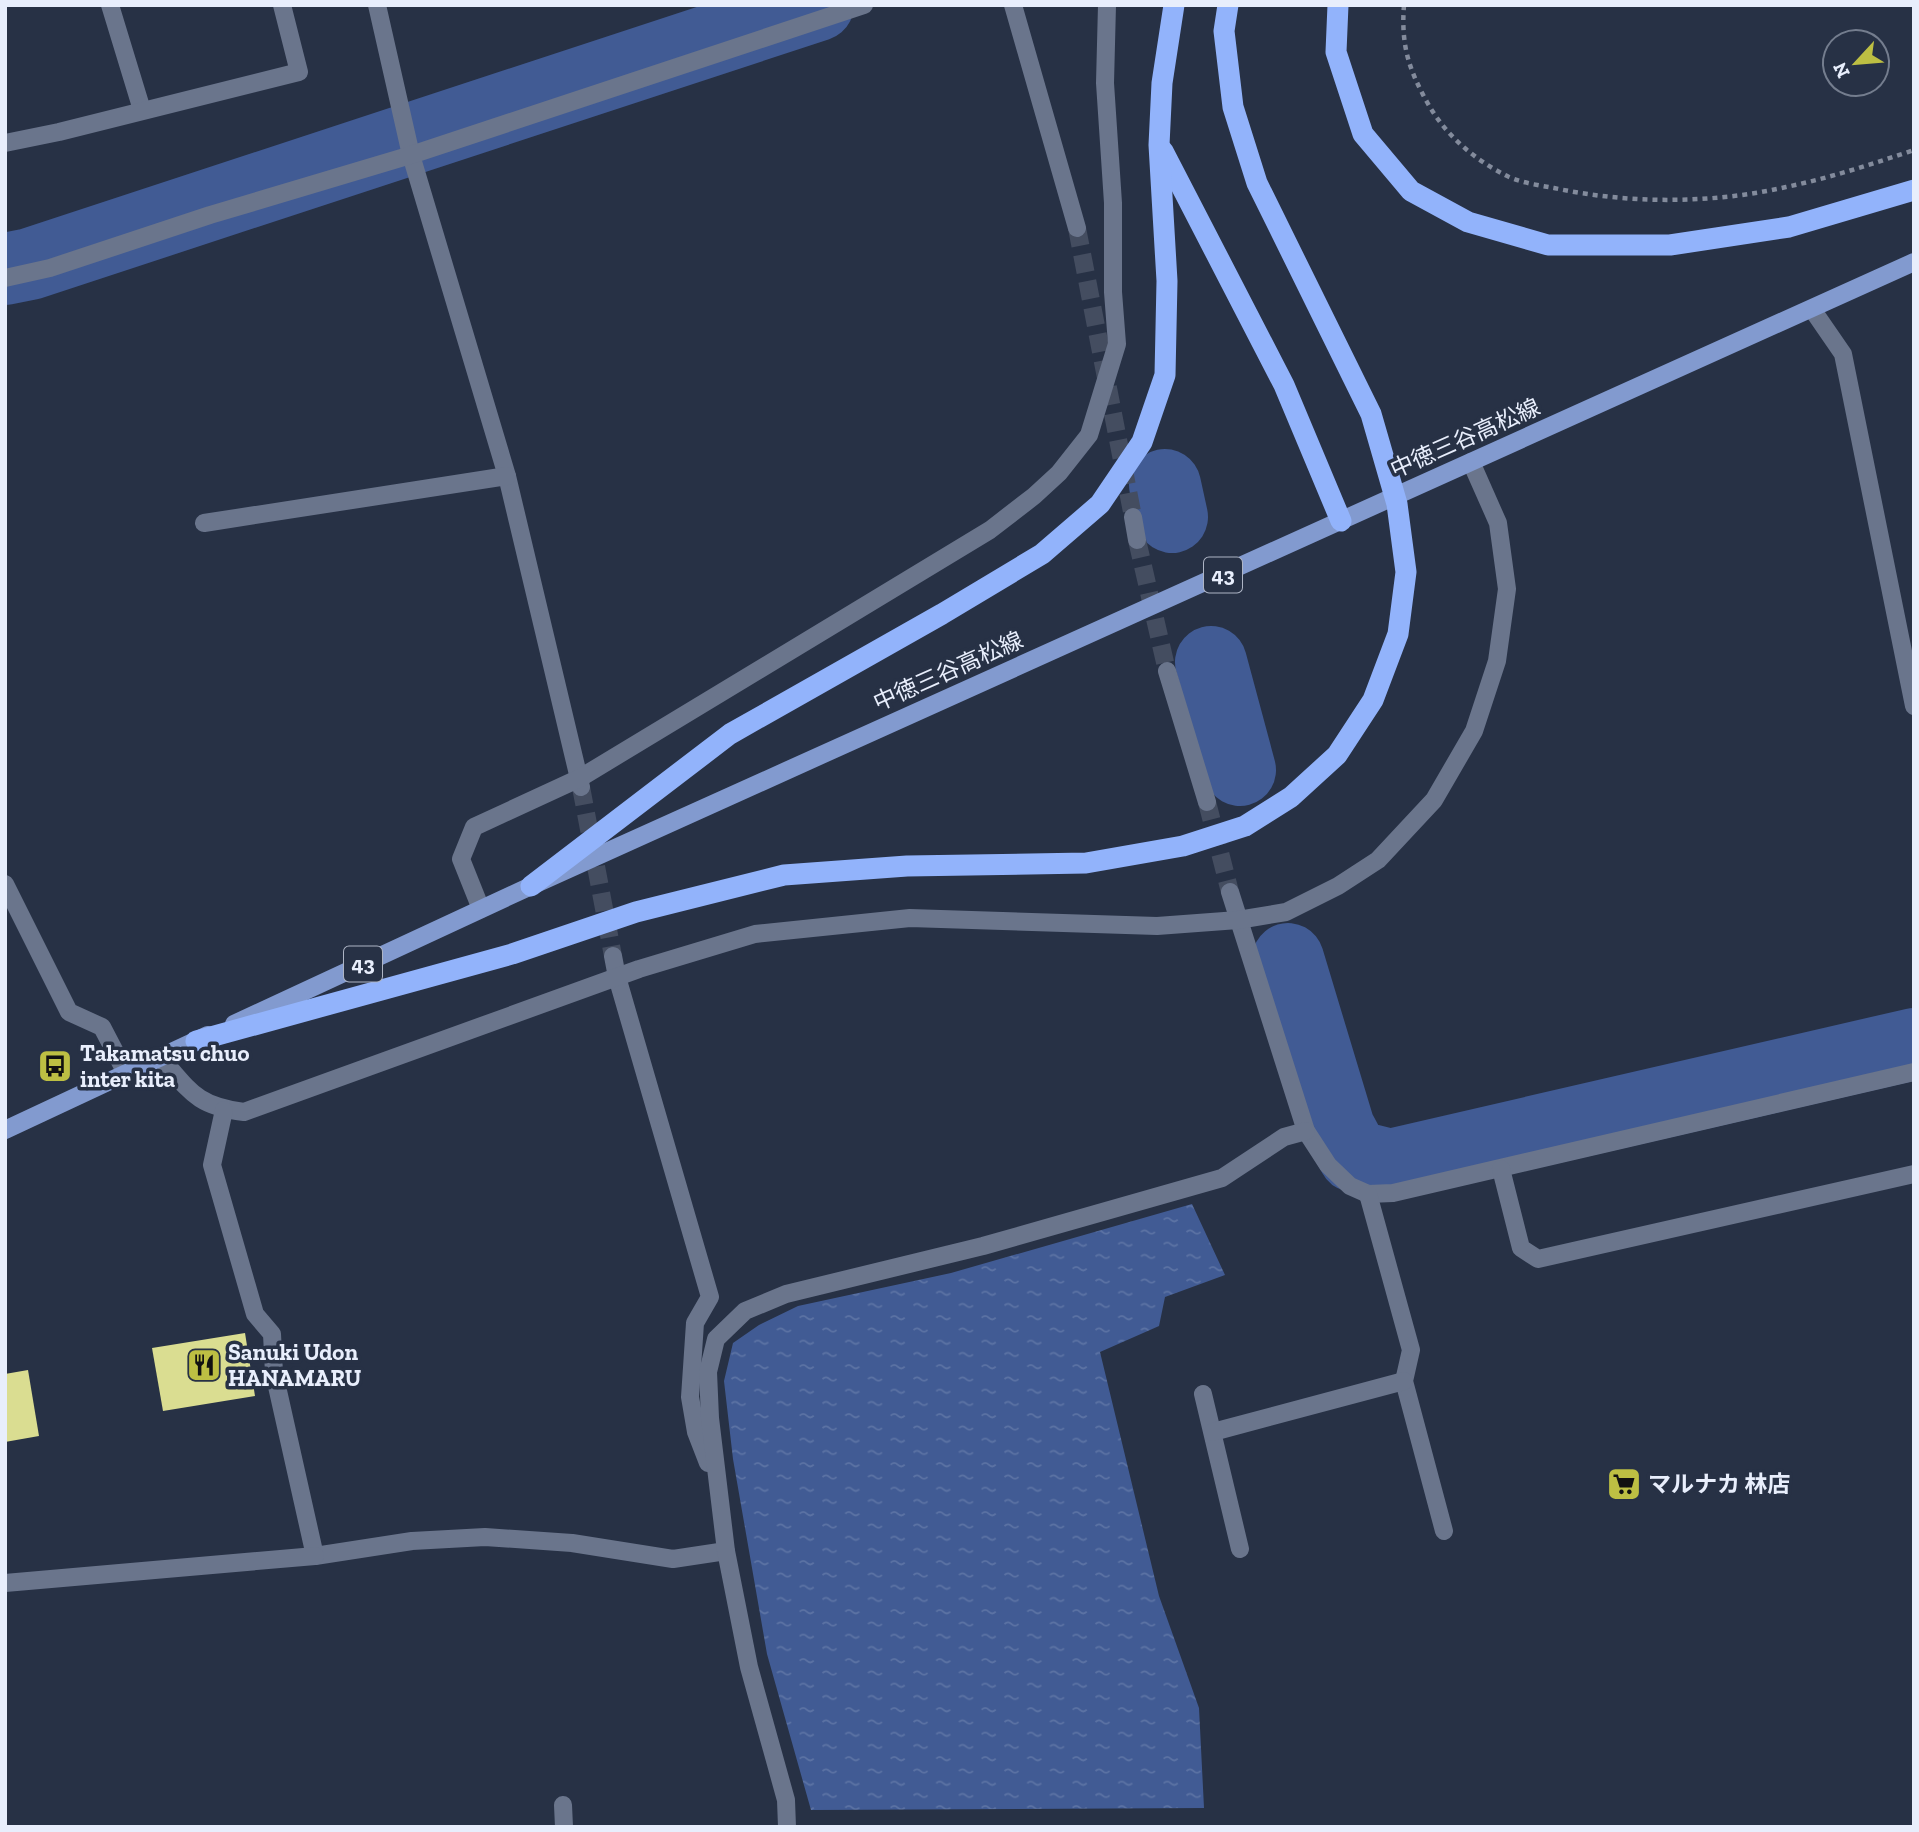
<svg xmlns="http://www.w3.org/2000/svg" width="1919" height="1832" font-family="'Zilla Slab','Noto Sans JP',serif">
  <defs>
    <pattern id="water-ripples" width="26" height="14" patternUnits="userSpaceOnUse" patternTransform="scale(1.75)"><rect width="26" height="14" fill="#415b94"/><path d="M2 4q2-2 4 0t4 0M15 11q2-2 4 0t4 0" fill="none" stroke="#5c73a4"/></pattern>
  </defs>
  <rect width="100%" height="100%" fill="#273145"/>
  <path fill="url(#water-ripples)" d="M1192 1204 1225 1275 1165 1297 1159 1326 1100 1352 1159 1596 1199 1708 1204 1808 811 1810 767 1654 733 1459 724 1381 733 1343 759 1325 798 1306 951 1273Z"/>
  <g fill="none" stroke-linecap="round" stroke-linejoin="round">
    <g stroke="#415b94" stroke-width="72">
      <path d="M5 269 30 264 818 5"/>
      <path d="M1165 485 1172 517"/>
      <path d="M1211 662 1240 770"/>
      <path d="M1288 959 1339 1128 1354 1156 1390 1165 1914 1044"/>
    </g>
  </g>
  <g fill="#dadd91">
    <path d="M245 1333 255 1396 163 1411 152 1348Z"/>
    <path d="M28 1370 39 1436 5 1442V1374Z"/>
  </g>
  <g fill="none" stroke-linecap="round" stroke-linejoin="round">
    <g stroke="#444d60" stroke-width="18" stroke-dasharray="18 9" stroke-linecap="butt">
      <path d="M1077 228 1133 517"/>
      <path d="M1137 540 1167 671"/>
      <path d="M581 787 613 956"/>
      <path d="M1207 802 1230 892"/>
    </g>
    <path stroke="#838b9c" stroke-width="4.5" stroke-dasharray="5 5" stroke-linecap="butt" d="M1404 5C1401 44 1408 68 1427 102 1444 133 1471 157 1503 174 1517 182 1537 185 1554 188 1629 204 1711 204 1786 187 1830 178 1872 164 1914 150"/>
    <g stroke="#6a758c" stroke-width="18">
      <path d="M110 5 142 110"/>
      <path d="M377 5 411 155 507 476 581 787"/>
      <path d="M1013 5 1077 228"/>
      <path d="M5 143 59 132 299 72 282 5"/>
      <path d="M5 278 50 268 210 215 411 155 864 5"/>
      <path d="M1812 309 1843 354 1914 706"/>
      <path d="M1133 517 1137 540"/>
      <path d="M204 523 507 476"/>
      <path d="M1167 671 1207 802"/>
      <path d="M5 884 69 1012 102 1027 126 1073"/>
      <path d="M1230 892 1306 1131 1328 1165 1350 1186 1368 1194 1393 1193 1914 1072"/>
      <path d="M481 909 461 859 474 827 580 778 990 530 1034 496 1059 473 1089 435 1117 344 1113 292V203L1105 83 1107 5"/>
      <path d="M613 956 617 977 710 1297 695 1323 690 1397 696 1432 708 1463"/>
      <path d="M160 1057C190 1091 196 1106 244 1112L639 969 755 934 910 918 1157 926 1238 920 1286 912 1338 886 1378 860 1434 800 1474 731 1497 661 1507 589 1498 523 1471 462"/>
      <path d="M224 1110 212 1165 255 1314 272 1334 274 1373 315 1556 412 1541 485 1537 572 1543 673 1559 726 1551"/>
      <path d="M1501 1169 1521 1248 1538 1259 1914 1174"/>
      <path d="M1368 1194 1411 1350 1404 1381 1444 1531"/>
      <path d="M1203 1394 1240 1549"/>
      <path d="M1213 1432 1404 1381"/>
      <path d="M5 1583 315 1556"/>
      <path d="M563 1805 564 1827"/>
      <path d="M787 1827 786 1800 749 1667 726 1551 710 1418 708 1372 716 1339 745 1311 786 1294 983 1246 1222 1178 1284 1137 1306 1131"/>
    </g>
    <g stroke="#829acf" stroke-width="18">
      <path d="M234 1024 531 886 1914 262"/>
      <path d="M5 1130 208 1035"/>
    </g>
    <g stroke="#92b3fb" stroke-width="21">
      <path d="M1338 5 1336 52 1363 134 1411 191 1468 222 1548 245H1670L1789 227 1914 190"/>
      <path d="M1163 151 1284 385 1341 521"/>
      <path d="M531 886 730 734 942 614 1042 554 1100 504 1142 442 1165 375 1167 281 1159 145 1162 83 1174 5"/>
      <path d="M196 1041 512 954 636 912 784 875 907 866 1086 863 1183 846 1245 826 1291 797 1337 755 1373 700 1398 634 1406 572 1397 504 1371 414 1257 183 1233 107 1224 31 1228 5"/>
    </g>
  </g>
  <defs>
    <g id="bus-square" transform="scale(1.75)"><rect x="-9" y="-9" width="18" height="18" rx="4" fill="#bdbf43" stroke="#273145"/><path d="M-5-6H5V4H4V6H2V4H-2V6H-4V4H-5ZM-3.5-4V0h7V-4ZM-3.5 1.2v1.5H-2V1.2ZM2 1.2v1.5H3.5V1.2Z" fill="#111"/></g>
    <g id="restaurant-square" transform="scale(1.75)"><rect x="-9" y="-9" width="18" height="18" rx="4" fill="#bdbf43" stroke="#273145"/><path d="M-5-6h1v4h1v-4h1v4h1v-4h1v5L-1.5 .5V6h-2V.5L-5-1ZM5-6V6H3V1.5H1.5Q1.5-4 5-6Z" fill="#111"/></g>
    <g id="supermarket-square" transform="scale(1.75)"><rect x="-9" y="-9" width="18" height="18" rx="4" fill="#bdbf43" stroke="#273145"/><path d="M-6-5.5h2.5l.6 2H6L4.5 2H-2.5L-4.4-4H-6ZM-1.5 3.2a1.3 1.3 0 1 0 .1 0ZM3 3.2a1.3 1.3 0 1 0 .1 0Z" fill="#111"/></g>
  </defs>
  <g fill-rule="evenodd">
    <use href="#bus-square" x="55" y="1066"/>
    <use href="#restaurant-square" x="204" y="1365"/>
    <use href="#supermarket-square" x="1624" y="1484"/>
  </g>
  <g text-anchor="middle" stroke-width="7" stroke-linejoin="round" paint-order="stroke">
    <g fill="#273145" stroke="#aeb5c5" stroke-width="2">
      <rect x="1204" y="557.5" width="38" height="35" rx="5"/>
      <rect x="344" y="946.5" width="38" height="35" rx="5"/>
    </g>
    <g font-size="21" font-weight="bold" fill="#e8eefc">
      <text x="1223" y="582">43</text>
      <text x="363" y="971">43</text>
    </g>
    <g font-size="23" fill="#e8eefc" stroke="#273145">
      <text transform="translate(1465 438) rotate(-24)" y="8">中徳三谷高松線</text>
      <text transform="translate(948 671) rotate(-24)" y="8">中徳三谷高松線</text>
    </g>
    <g font-size="23" font-weight="bold" fill="#e8eefc" stroke="#273145" text-anchor="start">
      <text x="80" y="1061">Takamatsu chuo<tspan x="80" dy="26">inter kita</tspan></text>
      <text x="228" y="1360">Sanuki Udon<tspan x="228" dy="26">HANAMARU</tspan></text>
      <text x="1648" y="1492">マルナカ 林店</text>
    </g>
  </g>
  <rect width="1919" height="1832" fill="none" stroke="#e8eefc" stroke-width="14"/>
  <g transform="translate(1856 63) rotate(244)"><circle r="33" fill="#273145" stroke="#747d8e" stroke-width="2"/>
  <path d="M0-5L12 26L0 18L-12 26Z" fill="#bdbf43"/>
  <text y="-10" font-size="19" font-weight="bold" text-anchor="middle" fill="#e8eefc">N</text>
  </g>
</svg>
